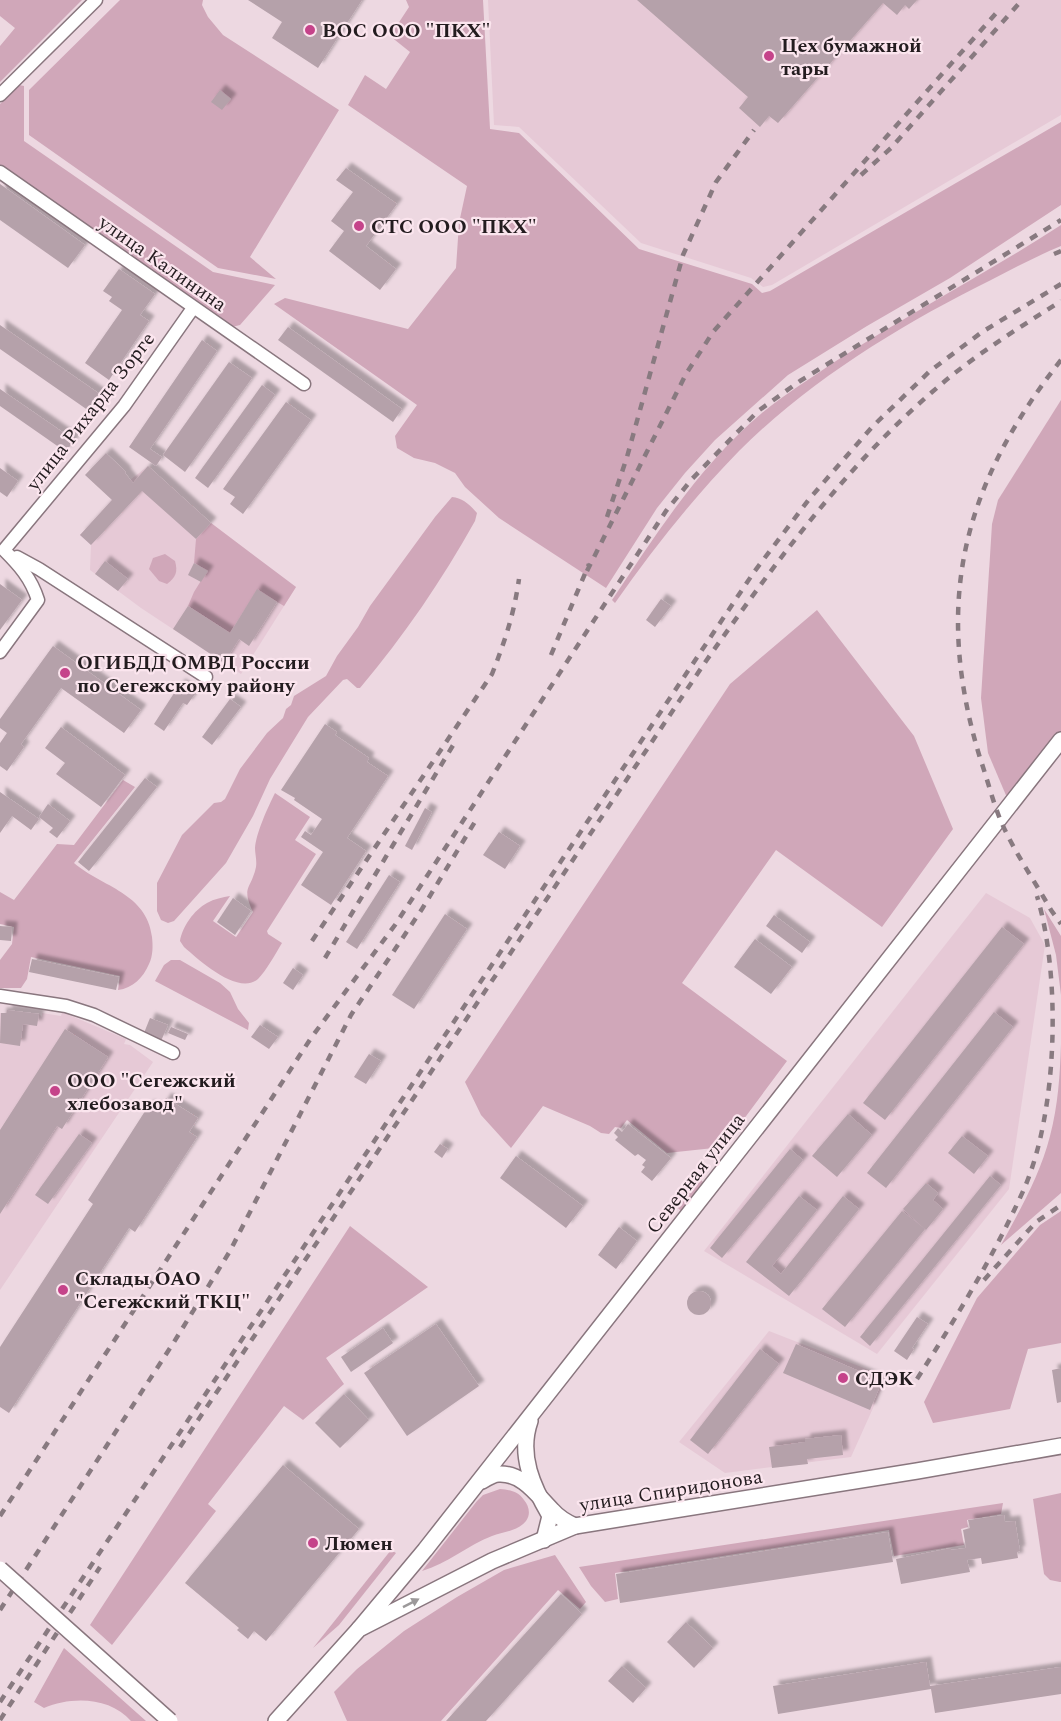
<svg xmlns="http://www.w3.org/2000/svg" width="1061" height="1721" font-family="Spectral,serif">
  <defs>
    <filter id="shadow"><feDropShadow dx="5.5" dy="-5.5" stdDeviation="1.5" flood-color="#0004"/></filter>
  </defs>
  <rect width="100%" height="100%" fill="#edd8e1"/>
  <g fill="#e6c9d6">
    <path d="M488 0H1061V115L772 285 763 287 751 278 641 243 519 127 494 125Z"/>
    <path d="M148 466 211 523 296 587 241 674 141 608 90 570 91 545 80 535 130 480Z"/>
    <path d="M986 893 1030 918 1045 945 1009 1189 877 1354 704 1251Z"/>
    <path d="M7 1010 39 1014 42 1017V1013L61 1016 62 1012 126 1039 124 1044 130 1045 153 1062 0 1290V1013H6Z"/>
    <path d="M769 1331 887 1377 851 1457 725 1473 679 1442Z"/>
  </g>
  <g fill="#d0a7b9">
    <path d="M0 0H82L0 82V46L15 28 0 16Z"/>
    <path d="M120 0H203L202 5 208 17 223 35 339 110 250 257 276 279 218 268 29 135V90Z"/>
    <path d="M406 0H483L490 129 519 133 639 249 752 284 762 293 770 291 1061 122V205L950 278 867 326 788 375 715 440 685 473 657 508 606 588 499 518 465 487 455 473 435 463 414 458 397 448 395 436 417 405 274 304 285 298 408 329 456 268 459 223 467 186 348 105 365 75 386 89 410 52 390 36 409 7Z"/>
    <path d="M19 85 24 86V141L213 272 275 285 240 325 232 327 224 323 0 165V104Z"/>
    <path d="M1061 225V246C1037 256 1014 268 991 280 902 324 810 380 739 451 693 498 653 549 615 603L612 600C656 534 700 465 762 413 785 394 811 378 836 361 910 313 987 273 1061 225Z"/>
    <path d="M1061 400V734L1008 800 988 753 981 698 992 524 998 500Z"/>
    <path d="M452 497C463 498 470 505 477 513L475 521C442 580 404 636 360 688H357L347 679 343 680 308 717 270 779 253 816 226 863 174 921 168 923 161 920 157 911V883L182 835 214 803 221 802 225 799 240 769 267 733 283 718 286 709 291 705 294 696 326 676 337 656 358 627 370 606 435 517Z"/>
    <path d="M211 523 296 587 284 606 257 590 230 633 188 606 194 592 207 571 194 563 196 539Z"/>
    <path d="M165 554 175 561C178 572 176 577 167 584L159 581 149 569 153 558Z"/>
    <path d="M817 610 914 736 953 829 882 927 776 850 682 983 787 1061 723 1147 667 1153 627 1120 621 1128 615 1127 609 1134 601 1133 590 1126 543 1106 511 1148 481 1115 465 1082 730 684Z"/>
    <path d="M123 780 135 787 74 863C102 887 147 893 152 937 153 946 153 956 149 964 143 978 133 988 118 990L120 976 31 957 27 979 21 988H0V960L12 944 14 927 0 924V892L14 900 57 844 74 845Z"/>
    <path d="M275 793 310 817 295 840 316 854 267 931 268 934 282 943C276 953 266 971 258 979 238 996 199 960 184 947L180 941C182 927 194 910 207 903 214 899 223 897 230 896L213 921 236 937 253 912C241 886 251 890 256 867 257 860 255 854 255 848 256 833 268 807 275 793Z"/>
    <path d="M1044 909 1061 936V995L1056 955Z"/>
    <path d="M171 960H180L220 983 230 992 238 1009 249 1023 248 1030 155 981 164 965Z"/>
    <path d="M1061 1044V1193L1001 1245C1020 1210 1040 1175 1050 1136 1058 1106 1060 1075 1061 1044Z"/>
    <path d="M700 1179 705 1184 682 1212 678 1208C679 1196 688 1182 700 1179Z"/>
    <path d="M1061 1211V1343L1028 1349 1010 1409 933 1423 924 1402 977 1298 1040 1225Z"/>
    <path d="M350 1226 428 1287 326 1358 344 1384 303 1420 284 1406 208 1504 216 1511 112 1645 90 1625Z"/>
    <path d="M500 1489C510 1490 518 1491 524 1500 529 1506 531 1514 526 1521 518 1531 503 1532 492 1536 468 1545 447 1564 422 1571L477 1501 483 1495Z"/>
    <path d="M1061 1493V1582H1060L1050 1580 1044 1574 1033 1499Z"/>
    <path d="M1003 1503 1001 1514 967 1520 968 1527 961 1529 964 1545 894 1556 889 1530 615 1573 618 1599 605 1602 591 1586 579 1567Z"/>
    <path d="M391 1550 396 1553 339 1625 313 1648Z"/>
    <path d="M555 1555 586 1602 580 1609 558 1590 441 1721H347L334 1692 357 1669 404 1631 457 1597 504 1570Z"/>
    <path d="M64 1648 146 1721H131C110 1697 72 1696 44 1708L34 1702Z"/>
  </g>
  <g fill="#b5a1aa" filter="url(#shadow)">
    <path d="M248 0H362L318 68 272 38 282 22Z"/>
    <path d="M637 0H917L909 9 905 5 897 15 883 3 778 123 769 116 760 127 739 108 748 97Z"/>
    <path d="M220 90 231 99 222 110 211 102Z"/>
    <path d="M346 168 397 204 366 246 396 269 380 290 329 251 344 231 331 221 353 192 336 180Z"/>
    <path d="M0 184 85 245 68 268 0 220Z"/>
    <path d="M119 269 155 294 140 315 149 321 109 380 85 363 122 310 109 301 112 297 103 291Z"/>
    <path d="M0 325 104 397 92 413 0 349Z"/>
    <path d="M288 327 402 409 393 422 278 340Z"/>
    <path d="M202 340 217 351 150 449 162 457 156 466 129 447Z"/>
    <path d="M229 362 252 378 185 472 163 455Z"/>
    <path d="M262 385 275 395 208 488 195 478Z"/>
    <path d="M0 389 74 440 66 452 0 406Z"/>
    <path d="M286 402 311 420 243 514 230 504 235 497 223 489Z"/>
    <path d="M106 453 126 472 125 473 133 483 148 466 211 523 196 539 142 491 91 545 80 535 112 500 85 475Z"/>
    <path d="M0 468 18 481 7 497 0 492Z"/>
    <path d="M105 561 128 579 118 591 95 574Z"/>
    <path d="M194 563 208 571 201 582 188 575Z"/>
    <path d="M0 584 22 600 0 630Z"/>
    <path d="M257 589 277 602 249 646 239 639 224 663 173 629 188 606 230 633Z"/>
    <path d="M661 599 671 606 655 627 646 620Z"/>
    <path d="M53 646 141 710 124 733 61 688 21 744 24 747 7 771 0 766V743L7 733 0 728V719Z"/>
    <path d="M180 684 195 694 187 705 183 703 164 731 154 724Z"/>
    <path d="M230 699 241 707 212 745 202 737Z"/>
    <path d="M325 724 337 732 335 735 369 758 367 762 388 776 347 838 366 851 331 905 301 885 323 852 301 837 305 831 311 835 322 819 294 800 295 798 281 790Z"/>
    <path d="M61 727 125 775 101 807 56 774 65 763 45 748Z"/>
    <path d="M145 778 157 787 89 871 78 862Z"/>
    <path d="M0 792 39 819 31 830 12 816 0 833Z"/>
    <path d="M48 804 70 821 57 838 49 832 53 828 39 817Z"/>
    <path d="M425 808 432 812 412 850 405 846Z"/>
    <path d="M499 832 520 846 505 869 483 855Z"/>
    <path d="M389 875 400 882 357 949 346 942Z"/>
    <path d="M233 898 251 911 235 935 217 922Z"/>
    <path d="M445 914 467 929 414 1009 392 995Z"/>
    <path d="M774 915 810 942 802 953 766 926Z"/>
    <path d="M0 926 12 927 11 941 0 940Z"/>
    <path d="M1002 927 1024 944 885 1120 863 1103Z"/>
    <path d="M755 939 792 967 771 994 734 967Z"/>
    <path d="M32 959 119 977 116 990 29 972Z"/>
    <path d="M293 968 303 975 293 990 283 983Z"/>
    <path d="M7 1010 39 1014 37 1026 23 1024 20 1046 0 1043 1 1013H7Z"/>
    <path d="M994 1012 1013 1027 886 1188 867 1173Z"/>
    <path d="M150 1018 168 1025 161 1041 144 1033Z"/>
    <path d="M260 1025 278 1037 269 1049 251 1037Z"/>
    <path d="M171 1027 188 1034 185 1040 168 1033Z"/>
    <path d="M65 1029 108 1057 62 1129 57 1126 0 1214V1130Z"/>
    <path d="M369 1054 381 1061 366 1084 354 1077Z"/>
    <path d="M166 1098 198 1118 189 1132 197 1137 135 1232 129 1228 9 1413 0 1407V1347L93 1204 88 1200 149 1105 158 1111Z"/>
    <path d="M848 1114 872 1135 837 1177 812 1156Z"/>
    <path d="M628 1124 671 1158 652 1181 641 1172 645 1167 642 1165 646 1160 638 1154 635 1156 615 1140 618 1137 614 1133 618 1128 622 1132Z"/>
    <path d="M79 1134 92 1143 48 1204 35 1195Z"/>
    <path d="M962 1136 988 1156 974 1174 948 1153Z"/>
    <path d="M440 1144 448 1149 442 1158 434 1152Z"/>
    <path d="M790 1149 803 1160 722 1258 710 1248Z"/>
    <path d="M516 1156 583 1206 566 1228 500 1178Z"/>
    <path d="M990 1176 1001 1185 870 1346 860 1337Z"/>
    <path d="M926 1183 938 1193 933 1200 943 1209 926 1230 903 1209Z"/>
    <path d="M799 1196 817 1210 772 1266 781 1274 843 1196 859 1209 789 1296 746 1262Z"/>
    <path d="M902 1211 925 1229 845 1327 822 1309Z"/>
    <path d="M619 1227 637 1241 616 1269 598 1255Z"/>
    <circle cx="699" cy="1303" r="12"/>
    <path d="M917 1317 928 1324 912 1348 914 1349 907 1360 894 1351Z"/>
    <path d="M436 1324 479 1386 407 1436 364 1373Z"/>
    <path d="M383 1328 393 1343 351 1372 341 1357Z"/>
    <path d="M796 1344 882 1381 870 1410 783 1373Z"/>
    <path d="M760 1349 779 1364 708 1454 690 1440Z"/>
    <path d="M1061 1368V1402L1057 1403 1052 1370Z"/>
    <path d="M344 1394 369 1420 340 1448 315 1423Z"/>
    <path d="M841 1435 843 1455 807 1459 808 1464 772 1468 769 1447 805 1442V1439Z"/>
    <path d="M283 1465 359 1529 266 1641 254 1631 248 1639 237 1630 239 1628 185 1583Z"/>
    <path d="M1004 1515 1005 1522 1015 1521 1020 1551 1017 1552 1018 1558 982 1564 981 1558 967 1560 970 1572 901 1584 896 1559 951 1548V1550L966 1548 963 1530 970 1528 968 1520Z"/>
    <path d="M888 1532 893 1562 620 1603 616 1574Z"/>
    <path d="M561 1594 582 1614 486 1721H446Z"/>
    <path d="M686 1622 713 1648 694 1668 667 1642Z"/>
    <path d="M926 1662 930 1686 1061 1667V1694L935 1713 931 1689 778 1714 773 1686Z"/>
    <path d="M622 1666 646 1688 633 1703 608 1681Z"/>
  </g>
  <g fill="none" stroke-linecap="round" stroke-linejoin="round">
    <g stroke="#89767e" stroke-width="15">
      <g id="minor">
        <path d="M0 95 96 0"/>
        <path d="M0 172 304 384"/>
        <path d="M17 557 39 569 206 677"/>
        <path d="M0 652 38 600C31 578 19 565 4 550L124 406 193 308"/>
        <path d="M0 996 66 1006 94 1015 173 1053"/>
      </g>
    </g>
    <g stroke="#89767e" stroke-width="18">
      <g id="tertiary">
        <path d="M530 1421C518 1455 533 1487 550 1516L544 1540"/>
        <path d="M482 1481C487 1478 494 1474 499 1474 523 1473 537 1495 552 1510 558 1517 566 1522 575 1526"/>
        <path d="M359 1629 425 1550 1061 740"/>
        <path d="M276 1721 359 1629 492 1561 575 1526 917 1471 1061 1446"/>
      </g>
    </g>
    <use href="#minor" stroke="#fff" stroke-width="12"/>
    <use href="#tertiary" stroke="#fff" stroke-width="15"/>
    <g stroke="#887a80" stroke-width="4.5" stroke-dasharray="8 8" stroke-linecap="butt">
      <path d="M861 175 891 148 1022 0"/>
      <path d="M1054 254 1061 251"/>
      <path d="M1061 360C962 486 933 603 980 758 987 778 992 799 1000 819 1013 850 1034 880 1051 910L1061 924"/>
      <path d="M607 517 627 457 683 255 716 182 754 130"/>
      <path d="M587 571 686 374 713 332 998 11"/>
      <path d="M551 655 589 564"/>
      <path d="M312 941 492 674C505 641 514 614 519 579"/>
      <path d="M325 958 455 742"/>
      <path d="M984 1280 1036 1222 1061 1205"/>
      <path d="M917 1379C956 1318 994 1256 1024 1189 1058 1111 1061 976 1037 896"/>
      <path d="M180 1447 706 661C775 563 847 464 938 387 976 354 1019 328 1061 301"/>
      <path d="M0 1516 311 1038 395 925 606 602 666 511 692 479 758 411 800 381 1061 220"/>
      <path d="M0 1610 174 1342 230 1251 351 1015 422 909 476 820"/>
      <path d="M0 1702 754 572 810 498 872 427 930 371 982 332 1061 284"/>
      <path d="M0 1720 100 1567"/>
    </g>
    <g stroke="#89767e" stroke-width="18" stroke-linecap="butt">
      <path id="tertiary-bridge" d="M0 1569 170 1721"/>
    </g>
    <use href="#tertiary-bridge" stroke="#fff" stroke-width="15"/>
  </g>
  <defs><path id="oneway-solid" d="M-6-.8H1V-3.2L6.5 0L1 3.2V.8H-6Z" transform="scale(1.5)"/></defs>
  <use fill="#9c999a" href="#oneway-solid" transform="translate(411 1603) rotate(-27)"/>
  <g fill="#c5438a" stroke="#fbe5ee" stroke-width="2">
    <circle cx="310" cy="30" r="6"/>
    <circle cx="769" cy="56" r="6"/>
    <circle cx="359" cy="226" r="6"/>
    <circle cx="65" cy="673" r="6"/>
    <circle cx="55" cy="1091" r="6"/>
    <circle cx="63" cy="1290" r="6"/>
    <circle cx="843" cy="1378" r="6"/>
    <circle cx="313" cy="1543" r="6"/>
  </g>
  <g text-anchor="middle" stroke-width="4.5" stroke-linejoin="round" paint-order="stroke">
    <g font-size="20" font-weight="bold" fill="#231c1f" stroke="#fbe5ee" text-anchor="start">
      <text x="322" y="37">ВОС ООО "ПКХ"</text>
      <text x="781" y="52">Цех бумажной<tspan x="781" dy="23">тары</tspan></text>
      <text x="371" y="233">СТС ООО "ПКХ"</text>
      <text x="77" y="669">ОГИБДД ОМВД России<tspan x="77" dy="23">по Сегежскому району</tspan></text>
      <text x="67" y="1087">ООО "Сегежский<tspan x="67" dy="23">хлебозавод"</tspan></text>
      <text x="75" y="1285">Склады ОАО<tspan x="75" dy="23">"Сегежский ТКЦ"</tspan></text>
      <text x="855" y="1385">СДЭК</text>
      <text x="325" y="1550">Люмен</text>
    </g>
    <g font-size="20" fill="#231c1f" stroke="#fbe5ee">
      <text transform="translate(163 263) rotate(35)" y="7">улица Калинина</text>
      <text transform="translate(90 411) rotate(-52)" y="7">улица Рихарда Зорге</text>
      <text transform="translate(695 1173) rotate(-52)" y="7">Северная улица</text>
      <text transform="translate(671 1490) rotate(-9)" y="7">улица Спиридонова</text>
    </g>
  </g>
</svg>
